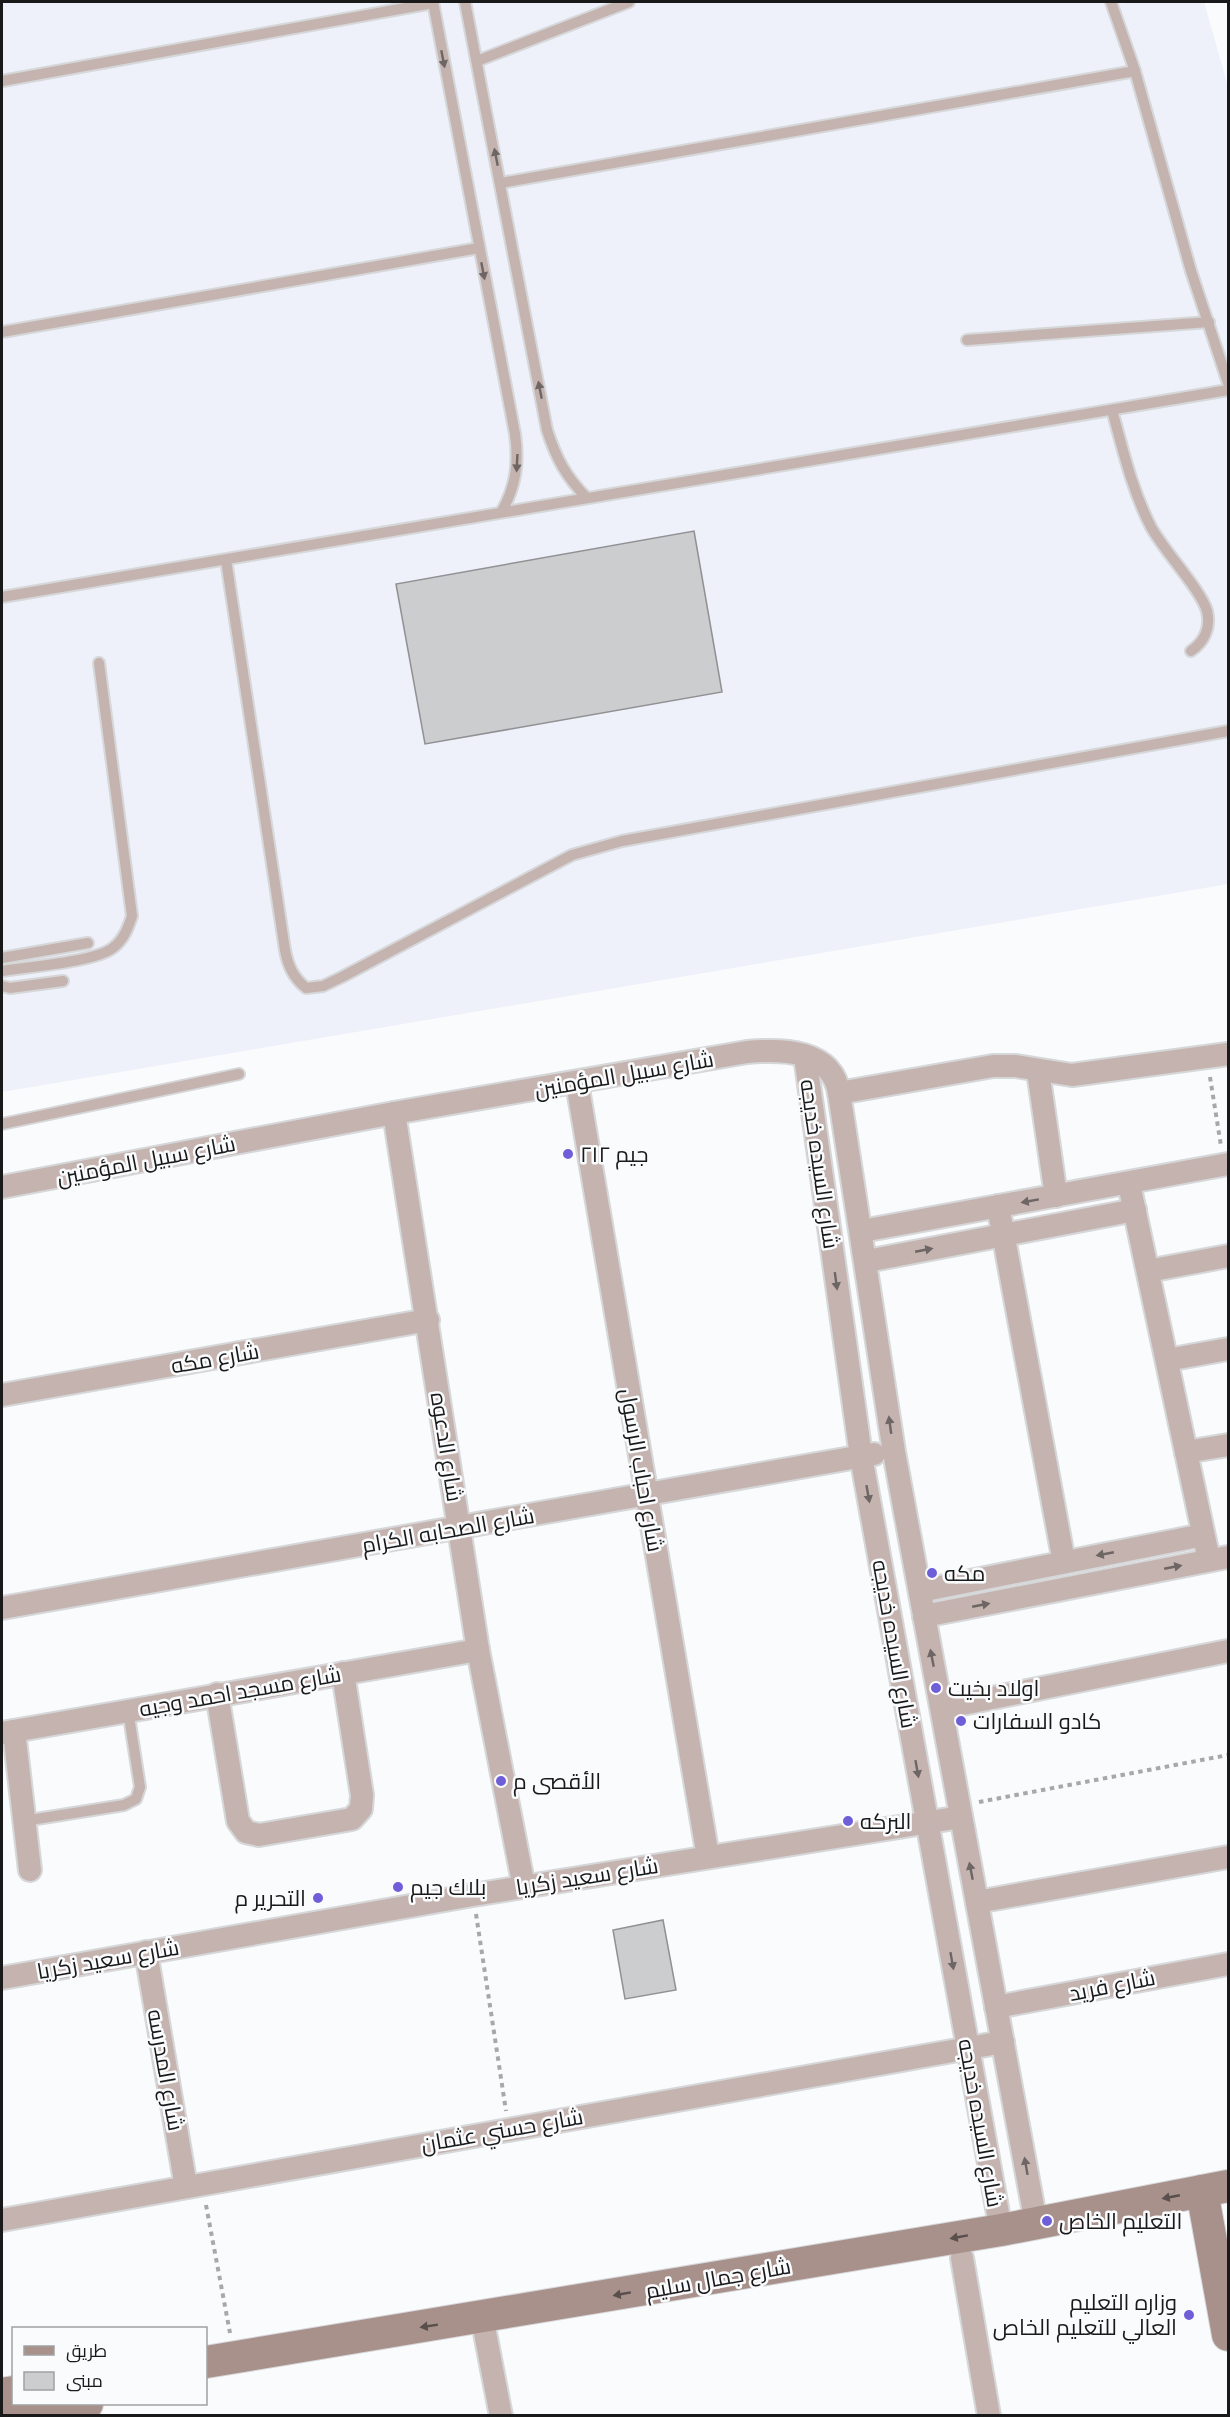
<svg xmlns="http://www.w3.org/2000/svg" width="1230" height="2417" font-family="Karla,Cairo,sans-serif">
  <rect width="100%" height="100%" fill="#fafbfd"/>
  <path fill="#eef0fa" d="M2 2H1204L1228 87V884L2 1092Z"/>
  <g fill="#cccdcf" stroke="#919194" stroke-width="1.5">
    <path d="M694 531 722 692 425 744 396 584Z"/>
    <path d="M663 1920 676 1990 625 1999 613 1930Z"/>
  </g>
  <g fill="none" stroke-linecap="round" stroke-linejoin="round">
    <g stroke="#d6d7d9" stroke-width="14">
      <g id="lane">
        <path d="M433 2 515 434C519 463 516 486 502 511"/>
        <path d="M465 2 547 430C556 458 566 477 587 498"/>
        <path d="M1111 2 1135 71 1191 271 1228 383"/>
        <path d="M477 61 629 2"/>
        <path d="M2 81 433 3"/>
        <path d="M501 183 1135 71"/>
        <path d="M2 332 479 248"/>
        <path d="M967 340 1209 322"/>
        <path d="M1112 410C1123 450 1132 490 1151 527 1164 551 1201 590 1207 611 1211 628 1204 642 1191 651"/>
        <path d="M226 560 285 950C288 966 293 977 306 988L323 986 342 977 572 855 622 841 1228 731"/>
        <path d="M2 597 1228 390"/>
        <path d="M2 958 88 943"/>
        <path d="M2 971C26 967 97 962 114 947 124 939 128 928 132 916L99 663"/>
        <path d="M2 986 10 988 63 981"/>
        <path d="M2 1124 239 1074"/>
        <path d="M24 1821 124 1805 136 1799 140 1787 128 1710"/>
      </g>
    </g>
    <g stroke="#d6d7d9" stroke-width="26">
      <g id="street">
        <path d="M805 1056 861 1456 1001 2230"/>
        <path d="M1038 1071 1056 1196"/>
        <path d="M577 1083 708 1857"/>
        <path d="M839 1093 894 1452 1036 2223"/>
        <path d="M394 1113 478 1650 524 1887"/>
        <path d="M1129 1184 1209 1560"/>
        <path d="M2 1187 394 1113 747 1052C782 1049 832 1049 839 1093L993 1066H1016L1072 1075 1228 1054"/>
        <path d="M998 1206 1064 1562"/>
        <path d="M862 1231 1228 1164"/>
        <path d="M867 1261 1135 1210"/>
        <path d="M1148 1271 1228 1256"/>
        <path d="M1167 1360 1228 1349"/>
        <path d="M2 1395 428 1320"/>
        <path d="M1186 1452 1228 1445"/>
        <path d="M920 1591 1203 1535"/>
        <path d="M2 1608 874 1454"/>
        <path d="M924 1616 1228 1557"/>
        <path d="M217 1694 238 1821 246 1832 259 1835 352 1819 361 1809 362 1795 343 1673"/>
        <path d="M942 1708 1228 1651"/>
        <path d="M14 1731 30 1870"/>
        <path d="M2 1733 478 1650"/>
        <path d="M977 1902 1228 1857"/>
        <path d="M146 1952 186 2187"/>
        <path d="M2 1978 473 1895 961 1817"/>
        <path d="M996 2007 1228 1964"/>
        <path d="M2 2220 1003 2042"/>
        <path d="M962 2258 989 2416"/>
        <path d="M482 2317 501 2416"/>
      </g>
    </g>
    <g stroke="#d6d7d9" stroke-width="34">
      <g id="secondary">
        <path d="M1202 2191 1228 2335"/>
        <path d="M206 2362 1001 2230 1228 2186"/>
        <path d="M2 2394 14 2392"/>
        <path d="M13 2416 87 2404"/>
      </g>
    </g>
    <g stroke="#a7a8aa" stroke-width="4" stroke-dasharray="4.5 4.5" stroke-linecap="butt">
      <path d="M1210 1077 1221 1146"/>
      <path d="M979 1802 1228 1755"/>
      <path d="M476 1914 506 2111"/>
      <path d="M206 2205 230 2333"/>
    </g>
    <use href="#lane" stroke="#c4b3af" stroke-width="10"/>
    <use href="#street" stroke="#c4b3af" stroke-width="22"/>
    <use href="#secondary" stroke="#a8908b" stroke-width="32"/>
  </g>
  <defs><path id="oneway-solid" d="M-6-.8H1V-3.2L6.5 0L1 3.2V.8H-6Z" transform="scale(1.5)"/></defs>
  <g fill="#6e6664">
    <use href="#oneway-solid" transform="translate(443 59) rotate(79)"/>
    <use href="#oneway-solid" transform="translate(496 157) rotate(-101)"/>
    <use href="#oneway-solid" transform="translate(483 271) rotate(79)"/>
    <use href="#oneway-solid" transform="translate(540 390) rotate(-101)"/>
    <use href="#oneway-solid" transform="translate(517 463) rotate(93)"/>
    <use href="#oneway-solid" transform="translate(1030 1201) rotate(170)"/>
    <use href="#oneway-solid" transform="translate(924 1250) rotate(-11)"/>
    <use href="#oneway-solid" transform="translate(836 1281) rotate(82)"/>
    <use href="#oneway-solid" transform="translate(890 1425) rotate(-98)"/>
    <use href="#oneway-solid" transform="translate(868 1494) rotate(80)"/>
    <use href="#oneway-solid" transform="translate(1105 1554) rotate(169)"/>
    <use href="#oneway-solid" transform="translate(1173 1567) rotate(-11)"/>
    <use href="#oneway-solid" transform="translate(981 1605) rotate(-11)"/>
    <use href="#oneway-solid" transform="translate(932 1658) rotate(-101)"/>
    <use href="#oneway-solid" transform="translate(917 1769) rotate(80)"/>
    <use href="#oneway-solid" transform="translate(971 1871) rotate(-101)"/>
    <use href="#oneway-solid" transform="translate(952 1961) rotate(80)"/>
    <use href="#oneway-solid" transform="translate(1026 2166) rotate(-100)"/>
  </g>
  <g fill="#594f4d">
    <use href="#oneway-solid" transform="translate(1171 2197) rotate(169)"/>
    <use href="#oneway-solid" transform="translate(959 2237) rotate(170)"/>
    <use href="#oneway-solid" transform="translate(622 2294) rotate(170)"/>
    <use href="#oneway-solid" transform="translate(429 2326) rotate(171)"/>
  </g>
  <g fill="#6e5ed8" stroke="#fafbfd" stroke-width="2">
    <circle cx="568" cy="1154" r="6"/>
    <circle cx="932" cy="1573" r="6"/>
    <circle cx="936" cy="1688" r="6"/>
    <circle cx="961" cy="1721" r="6"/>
    <circle cx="501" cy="1781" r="6"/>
    <circle cx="848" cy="1821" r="6"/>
    <circle cx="398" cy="1887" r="6"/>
    <circle cx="318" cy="1898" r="6"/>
    <circle cx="1047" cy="2221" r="6"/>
    <circle cx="1189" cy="2315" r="6"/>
  </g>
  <g text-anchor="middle" stroke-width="5" stroke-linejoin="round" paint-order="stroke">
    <g font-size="22" fill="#19191a" stroke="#fafbfd">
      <text transform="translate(624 1074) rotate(-10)" y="8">شارع سبيل المؤمنين</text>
      <text transform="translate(146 1160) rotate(-11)" y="8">شارع سبيل المؤمنين</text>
      <text transform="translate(820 1164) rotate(82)" y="8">شارع السيده خديجه</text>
      <text transform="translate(215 1358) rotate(-10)" y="8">شارع مكه</text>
      <text transform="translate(447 1447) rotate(81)" y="8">شارع الدعوه</text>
      <text transform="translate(642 1470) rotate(80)" y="8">شارع احباب الرسول</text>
      <text transform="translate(448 1530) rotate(-10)" y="8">شارع الصحابه الكرام</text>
      <text transform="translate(895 1644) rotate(80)" y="8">شارع السيده خديجه</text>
      <text transform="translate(240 1691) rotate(-10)" y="8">شارع مسجد احمد وجيه</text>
      <text transform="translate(587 1876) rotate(-9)" y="8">شارع سعيد زكريا</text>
      <text transform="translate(108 1959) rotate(-10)" y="8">شارع سعيد زكريا</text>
      <text transform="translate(1112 1985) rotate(-11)" y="8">شارع فريد</text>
      <text transform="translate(166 2070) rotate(80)" y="8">شارع المدرسه</text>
      <text transform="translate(981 2123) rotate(80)" y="8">شارع السيده خديجه</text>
      <text transform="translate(502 2130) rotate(-10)" y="8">شارع حسني عثمان</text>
      <text transform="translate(718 2278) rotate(-10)" y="8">شارع جمال سليم</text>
    </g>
    <g font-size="22" fill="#19191a" stroke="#fafbfd" text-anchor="start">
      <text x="580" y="1162">جيم ٢١٢</text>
      <text x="944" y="1581">مكه</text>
      <text x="948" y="1696">اولاد بخيت</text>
      <text x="973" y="1729">كادو السفارات</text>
      <text x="513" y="1789">الأقصى م</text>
      <text x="860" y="1829">البركه</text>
      <text x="410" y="1895">بلاك جيم</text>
      <text x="306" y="1906" text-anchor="end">التحرير م</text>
      <text x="1059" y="2229">التعليم الخاص</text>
      <text x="1177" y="2310" text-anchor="end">وزاره التعليم<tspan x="1177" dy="25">العالي للتعليم الخاص</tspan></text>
    </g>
  </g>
  <rect width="1230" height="2417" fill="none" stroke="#19191a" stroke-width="6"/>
  <rect x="12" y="2327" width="195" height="78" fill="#fafbfd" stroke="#a0a1a2" stroke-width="1.5"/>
  <rect x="24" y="2346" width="30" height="9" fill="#a8908b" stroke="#a0a1a2" stroke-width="1.5"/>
  <text x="66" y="2357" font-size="18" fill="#19191a">طريق</text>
  <rect x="24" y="2372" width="30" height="18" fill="#cccdcf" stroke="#a0a1a2" stroke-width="1.5"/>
  <text x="66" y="2387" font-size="18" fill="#19191a">مبنى</text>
</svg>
